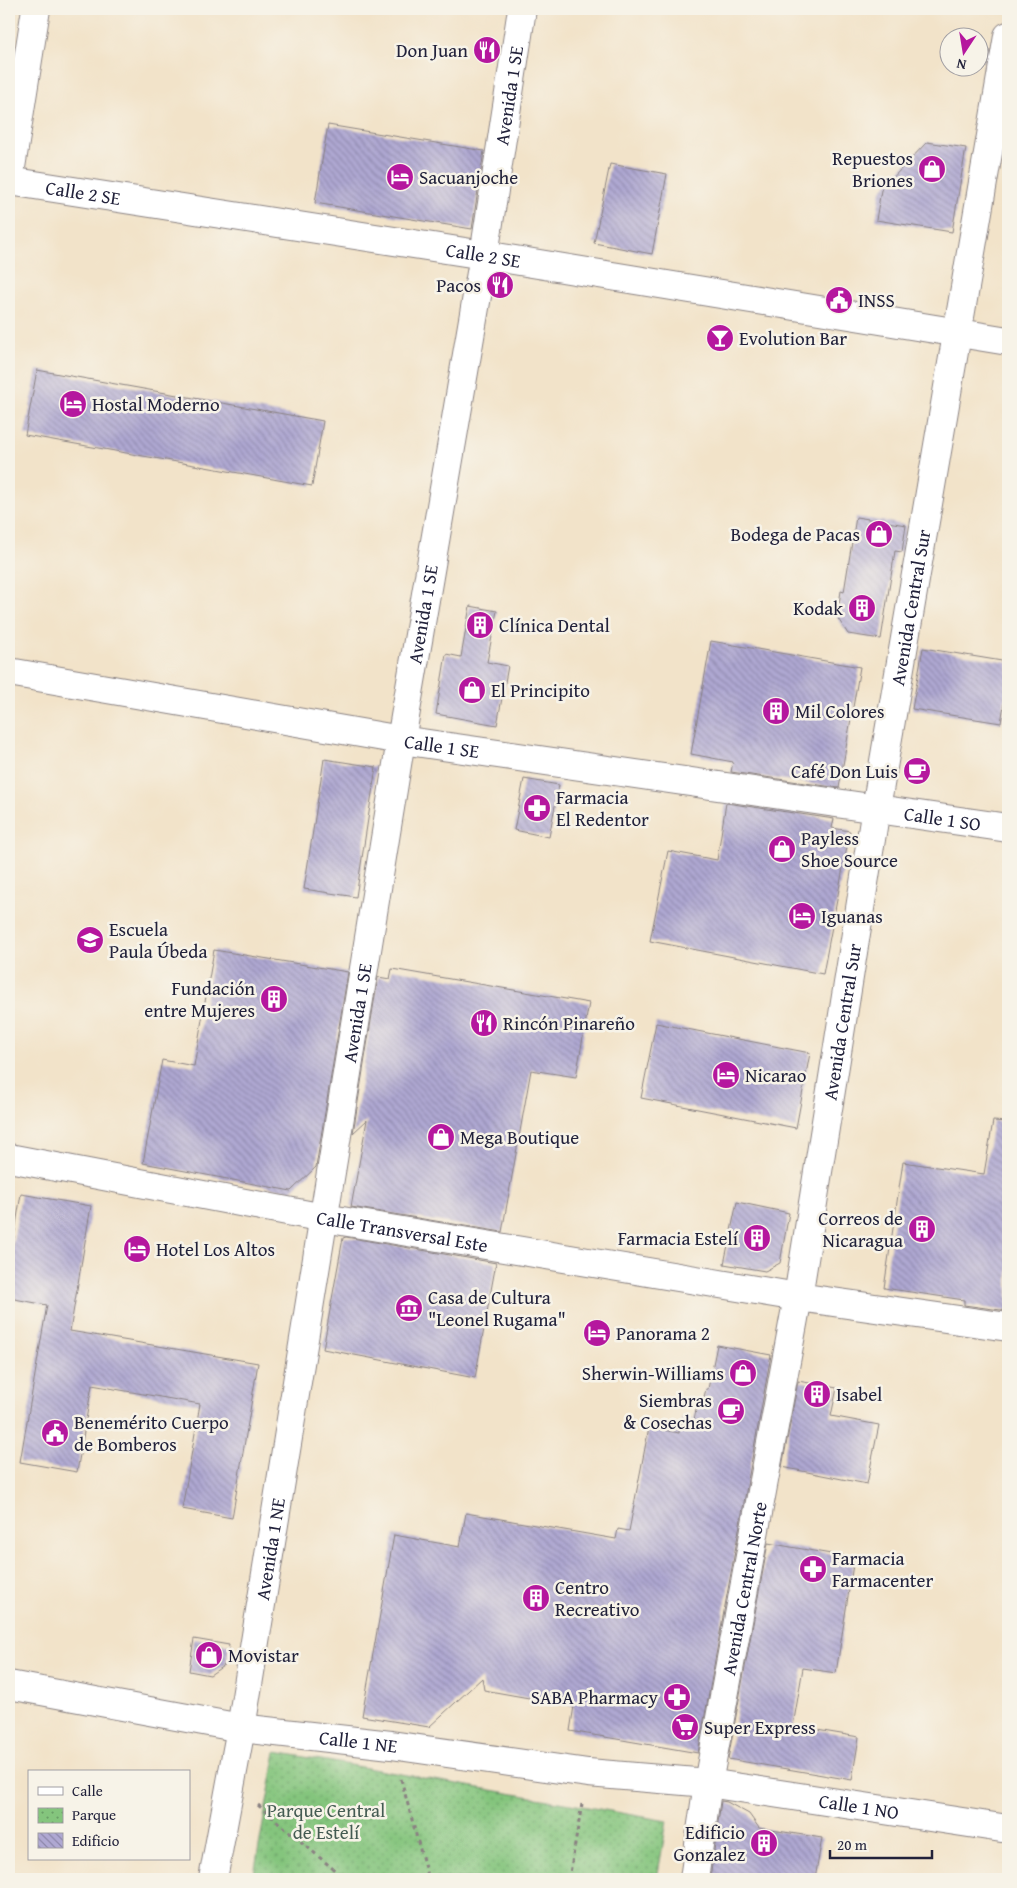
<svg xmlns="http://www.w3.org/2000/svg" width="1017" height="1888" font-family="'Gentium Book Plus',serif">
  <defs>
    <pattern id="park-dots" width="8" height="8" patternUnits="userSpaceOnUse" patternTransform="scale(1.25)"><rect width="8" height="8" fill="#84c57d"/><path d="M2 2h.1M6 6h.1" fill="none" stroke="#6ca068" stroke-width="1.8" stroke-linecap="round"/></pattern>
    <pattern id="building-back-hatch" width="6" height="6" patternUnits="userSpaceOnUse" patternTransform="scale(1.25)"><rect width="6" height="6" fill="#afa8d2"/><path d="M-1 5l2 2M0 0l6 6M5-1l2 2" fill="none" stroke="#8e88ac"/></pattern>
  </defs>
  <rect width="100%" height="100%" fill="#f7f3e8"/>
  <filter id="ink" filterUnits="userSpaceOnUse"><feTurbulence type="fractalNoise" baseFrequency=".02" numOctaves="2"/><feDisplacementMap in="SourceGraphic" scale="10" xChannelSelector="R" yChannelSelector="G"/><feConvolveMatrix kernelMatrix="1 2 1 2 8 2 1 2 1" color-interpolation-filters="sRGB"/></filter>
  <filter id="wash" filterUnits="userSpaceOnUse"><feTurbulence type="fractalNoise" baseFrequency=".0096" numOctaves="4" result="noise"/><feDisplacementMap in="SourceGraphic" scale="20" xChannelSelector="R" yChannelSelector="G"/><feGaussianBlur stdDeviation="1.12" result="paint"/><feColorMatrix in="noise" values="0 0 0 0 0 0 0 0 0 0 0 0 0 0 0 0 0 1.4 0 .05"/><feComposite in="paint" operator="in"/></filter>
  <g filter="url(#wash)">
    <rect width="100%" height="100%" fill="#f2e3c9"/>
    <path fill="url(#park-dots)" stroke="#53745c" d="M276 1752 667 1821 657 1879H253Z"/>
    <g id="blocks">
      <g fill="url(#building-back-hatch)">
        <path d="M328 125 484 151 472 229 315 203Z"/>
        <path d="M927 142 966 148 952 232 876 220 881 190Z"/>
        <path d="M610 164 667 174 652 254 594 243Z"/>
        <path d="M37 370 323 421 312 486 25 435Z"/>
        <path d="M856 517 906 525 902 552 895 551 881 639 848 634 837 617 841 591 844 592Z"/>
        <path d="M470 606 497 611 487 662 508 666 497 725 436 714 446 654 461 657Z"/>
        <path d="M711 641 860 667 839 788 731 772 733 762 691 754Z"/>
        <path d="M923 648 1008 662V680L1001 723 912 709Z"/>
        <path d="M324 759 376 767 356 897 304 889Z"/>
        <path d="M524 779 559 785 549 837 514 830Z"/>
        <path d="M726 803 834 819 832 828 850 831 823 974 650 941 668 851 717 860Z"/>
        <path d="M214 950 348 972 316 1167 291 1191 143 1163 162 1060 194 1066Z"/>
        <path d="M392 969 589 1003 576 1077 531 1070 502 1232 351 1207 367 1120 353 1133 378 977 390 979Z"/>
        <path d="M656 1023 810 1053 796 1128 641 1098Z"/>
        <path d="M993 1121 1008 1122V1311L964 1305V1300L884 1288 903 1162 984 1174Z"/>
        <path d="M21 1194 91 1206 70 1331 258 1363 232 1518 182 1509 200 1404 92 1385 77 1472 20 1462 47 1305 9 1298V1267Z"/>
        <path d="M737 1202 789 1213 780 1263 765 1271 724 1264Z"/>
        <path d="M346 1237 496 1263 475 1378 323 1349 343 1238Z"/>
        <path d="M717 1345 771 1355 698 1753 570 1731 574 1706 484 1690 482 1678 429 1727 362 1716 394 1535 460 1547 466 1513 616 1539 618 1529 629 1531 649 1427 679 1433 682 1418 694 1420 698 1400 703 1401 706 1389H708Z"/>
        <path d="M798 1381 837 1388 831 1416 879 1425 867 1484 782 1467Z"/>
        <path d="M768 1543 854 1558 836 1673 803 1668 793 1726 859 1737 852 1780 728 1759Z"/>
        <path d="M194 1639 229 1645 226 1664 210 1675 189 1671Z"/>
        <path d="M721 1801 727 1802 749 1814 759 1828 822 1838 815 1879H710Z"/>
      </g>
    </g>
  </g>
  <g filter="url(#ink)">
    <use href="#blocks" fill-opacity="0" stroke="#8a8282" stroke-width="1"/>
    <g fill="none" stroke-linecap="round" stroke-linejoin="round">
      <g stroke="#8a8282" stroke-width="30">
        <g id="minor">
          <path d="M9 180 36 9"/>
          <path id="s1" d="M9 181 484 255 1008 341"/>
          <path id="s2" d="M9 672 401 740 1008 828"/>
          <path id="s3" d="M9 1158 324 1218 798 1297 1008 1327"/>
          <path id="s4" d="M9 1685 241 1728 391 1745 588 1773 708 1783 1008 1829"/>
          <path id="s5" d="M213 1879 241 1728 401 740 484 255 522 9"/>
          <path id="s6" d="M694 1879 708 1783 798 1297 876 808 1008 36"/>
        </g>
      </g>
      <g stroke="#8a8282" stroke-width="3" stroke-dasharray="4 4" stroke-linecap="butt">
        <path d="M401 1779 428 1879"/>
        <path d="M258 1805 345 1879"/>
        <path d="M569 1879 582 1804"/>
      </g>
      <use href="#minor" stroke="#fff" stroke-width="28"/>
    </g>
  </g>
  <defs>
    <g id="restaurant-disc" transform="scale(1.4375)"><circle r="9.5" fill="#b5179e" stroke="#f7f3e8"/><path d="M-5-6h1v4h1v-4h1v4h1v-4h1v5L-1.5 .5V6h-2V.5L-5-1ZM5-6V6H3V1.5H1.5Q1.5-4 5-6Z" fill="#fff"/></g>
    <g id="shop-disc" transform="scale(1.4375)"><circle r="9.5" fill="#b5179e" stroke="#f7f3e8"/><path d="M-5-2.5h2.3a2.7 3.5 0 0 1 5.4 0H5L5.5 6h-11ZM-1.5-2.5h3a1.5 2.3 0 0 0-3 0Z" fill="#fff"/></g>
    <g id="hotel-disc" transform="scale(1.4375)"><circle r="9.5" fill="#b5179e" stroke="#f7f3e8"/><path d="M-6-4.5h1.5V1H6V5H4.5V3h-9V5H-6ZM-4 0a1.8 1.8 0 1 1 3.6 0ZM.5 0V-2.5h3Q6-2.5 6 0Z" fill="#fff"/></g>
    <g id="civic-disc" transform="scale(1.4375)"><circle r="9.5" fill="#b5179e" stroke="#f7f3e8"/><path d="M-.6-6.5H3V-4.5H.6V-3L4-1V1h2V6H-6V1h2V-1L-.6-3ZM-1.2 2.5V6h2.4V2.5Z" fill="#fff"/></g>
    <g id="bar-disc" transform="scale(1.4375)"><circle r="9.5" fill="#b5179e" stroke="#f7f3e8"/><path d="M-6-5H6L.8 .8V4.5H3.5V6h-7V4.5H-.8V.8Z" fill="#fff"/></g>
    <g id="building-disc" transform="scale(1.4375)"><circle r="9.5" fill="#b5179e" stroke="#f7f3e8"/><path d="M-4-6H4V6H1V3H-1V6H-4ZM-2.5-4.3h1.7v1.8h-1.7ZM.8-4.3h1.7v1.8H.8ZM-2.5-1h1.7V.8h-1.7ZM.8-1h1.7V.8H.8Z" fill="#fff"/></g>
    <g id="cafe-disc" transform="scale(1.4375)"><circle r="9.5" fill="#b5179e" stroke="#f7f3e8"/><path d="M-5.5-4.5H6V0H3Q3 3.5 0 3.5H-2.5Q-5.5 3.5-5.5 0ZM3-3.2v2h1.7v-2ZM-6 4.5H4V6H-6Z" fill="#fff"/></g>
    <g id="pharmacy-disc" transform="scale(1.4375)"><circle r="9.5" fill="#b5179e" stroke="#f7f3e8"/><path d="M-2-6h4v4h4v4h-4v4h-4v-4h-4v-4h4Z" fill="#fff"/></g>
    <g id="school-disc" transform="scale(1.4375)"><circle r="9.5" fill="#b5179e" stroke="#f7f3e8"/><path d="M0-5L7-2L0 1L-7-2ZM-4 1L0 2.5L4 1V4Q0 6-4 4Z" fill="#fff"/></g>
    <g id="museum-disc" transform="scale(1.4375)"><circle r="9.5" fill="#b5179e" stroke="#f7f3e8"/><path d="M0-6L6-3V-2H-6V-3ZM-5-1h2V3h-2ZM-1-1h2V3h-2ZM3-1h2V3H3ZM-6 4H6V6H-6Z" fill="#fff"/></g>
    <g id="supermarket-disc" transform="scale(1.4375)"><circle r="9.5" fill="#b5179e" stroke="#f7f3e8"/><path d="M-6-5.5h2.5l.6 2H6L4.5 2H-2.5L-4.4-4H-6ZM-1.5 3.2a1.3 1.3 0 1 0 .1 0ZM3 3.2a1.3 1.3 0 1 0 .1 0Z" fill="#fff"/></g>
  </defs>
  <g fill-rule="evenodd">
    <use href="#restaurant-disc" x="487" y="50"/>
    <use href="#shop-disc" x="932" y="169"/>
    <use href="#hotel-disc" x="400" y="177"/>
    <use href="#restaurant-disc" x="500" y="285"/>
    <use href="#civic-disc" x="839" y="300"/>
    <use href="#bar-disc" x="720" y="338"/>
    <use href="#hotel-disc" x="73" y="404"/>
    <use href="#shop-disc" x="879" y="534"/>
    <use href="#building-disc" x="862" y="608"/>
    <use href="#building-disc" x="480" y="625"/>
    <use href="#shop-disc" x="472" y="690"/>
    <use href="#building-disc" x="776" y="711"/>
    <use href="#cafe-disc" x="917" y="771"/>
    <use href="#pharmacy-disc" x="537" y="808"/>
    <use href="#shop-disc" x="782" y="849"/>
    <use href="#hotel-disc" x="802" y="916"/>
    <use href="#school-disc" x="90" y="940"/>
    <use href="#building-disc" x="274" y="999"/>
    <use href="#restaurant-disc" x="484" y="1023"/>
    <use href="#hotel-disc" x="726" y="1075"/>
    <use href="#shop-disc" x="441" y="1137"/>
    <use href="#building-disc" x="922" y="1229"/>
    <use href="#building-disc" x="757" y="1238"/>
    <use href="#hotel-disc" x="137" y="1249"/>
    <use href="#museum-disc" x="409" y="1308"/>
    <use href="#hotel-disc" x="597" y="1333"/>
    <use href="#shop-disc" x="743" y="1373"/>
    <use href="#building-disc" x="817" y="1394"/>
    <use href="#cafe-disc" x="731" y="1411"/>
    <use href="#civic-disc" x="55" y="1433"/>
    <use href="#pharmacy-disc" x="813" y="1569"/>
    <use href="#building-disc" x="536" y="1598"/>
    <use href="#shop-disc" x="209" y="1655"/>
    <use href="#pharmacy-disc" x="677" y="1697"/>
    <use href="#supermarket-disc" x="685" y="1727"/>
    <use href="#building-disc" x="764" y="1843"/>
  </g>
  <g text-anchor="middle" stroke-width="5" stroke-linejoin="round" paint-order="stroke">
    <g font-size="19" fill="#22223b" stroke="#f7f3e8" text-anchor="start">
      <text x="468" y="57" text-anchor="end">Don Juan</text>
      <text x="913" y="165" text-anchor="end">Repuestos<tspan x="913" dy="22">Briones</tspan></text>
      <text x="419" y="184">Sacuanjoche</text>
      <text x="481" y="292" text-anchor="end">Pacos</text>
      <text x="858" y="307">INSS</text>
      <text x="739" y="345">Evolution Bar</text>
      <text x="92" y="411">Hostal Moderno</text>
      <text x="860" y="541" text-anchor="end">Bodega de Pacas</text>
      <text x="843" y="615" text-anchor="end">Kodak</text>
      <text x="499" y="632">Clínica Dental</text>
      <text x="491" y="697">El Principito</text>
      <text x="795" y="718">Mil Colores</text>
      <text x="898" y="778" text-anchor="end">Café Don Luis</text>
      <text x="556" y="804">Farmacia<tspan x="556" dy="22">El Redentor</tspan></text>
      <text x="801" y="845">Payless<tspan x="801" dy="22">Shoe Source</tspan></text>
      <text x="821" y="923">Iguanas</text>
      <text x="109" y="936">Escuela<tspan x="109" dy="22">Paula Úbeda</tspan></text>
      <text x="255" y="995" text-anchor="end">Fundación<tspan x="255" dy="22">entre Mujeres</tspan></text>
      <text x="503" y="1030">Rincón Pinareño</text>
      <text x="745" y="1082">Nicarao</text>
      <text x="460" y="1144">Mega Boutique</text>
      <text x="903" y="1225" text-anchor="end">Correos de<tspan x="903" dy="22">Nicaragua</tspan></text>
      <text x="738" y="1245" text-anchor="end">Farmacia Estelí</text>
      <text x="156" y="1256">Hotel Los Altos</text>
      <text x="428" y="1304">Casa de Cultura<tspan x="428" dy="22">"Leonel Rugama"</tspan></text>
      <text x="616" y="1340">Panorama 2</text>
      <text x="724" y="1380" text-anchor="end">Sherwin-Williams</text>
      <text x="836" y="1401">Isabel</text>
      <text x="712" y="1407" text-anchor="end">Siembras<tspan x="712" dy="22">&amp; Cosechas</tspan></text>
      <text x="74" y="1429">Benemérito Cuerpo<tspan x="74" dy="22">de Bomberos</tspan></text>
      <text x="832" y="1565">Farmacia<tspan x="832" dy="22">Farmacenter</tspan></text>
      <text x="555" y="1594">Centro<tspan x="555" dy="22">Recreativo</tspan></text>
      <text x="228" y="1662">Movistar</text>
      <text x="658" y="1704" text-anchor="end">SABA Pharmacy</text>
      <text x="704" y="1734">Super Express</text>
      <text x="745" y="1839" text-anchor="end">Edificio<tspan x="745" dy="22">Gonzalez</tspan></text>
    </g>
    <g font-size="19" fill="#22223b" stroke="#f7f3e8">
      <text dy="7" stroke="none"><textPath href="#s5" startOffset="1808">Avenida 1 SE</textPath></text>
      <text dy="7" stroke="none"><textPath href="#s1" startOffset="75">Calle 2 SE</textPath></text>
      <text dy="7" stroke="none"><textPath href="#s1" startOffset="480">Calle 2 SE</textPath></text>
      <text dy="7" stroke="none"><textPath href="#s6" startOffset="1290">Avenida Central Sur</textPath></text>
      <text dy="7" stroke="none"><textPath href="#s5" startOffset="1282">Avenida 1 SE</textPath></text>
      <text dy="7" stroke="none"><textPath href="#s2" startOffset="439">Calle 1 SE</textPath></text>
      <text dy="7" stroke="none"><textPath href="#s2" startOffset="945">Calle 1 SO</textPath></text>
      <text dy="7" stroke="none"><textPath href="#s5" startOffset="878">Avenida 1 SE</textPath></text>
      <text dy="7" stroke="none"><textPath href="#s6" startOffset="870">Avenida Central Sur</textPath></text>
      <text dy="7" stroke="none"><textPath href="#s3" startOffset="400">Calle Transversal Este</textPath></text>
      <text dy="7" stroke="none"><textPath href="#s5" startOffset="335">Avenida 1 NE</textPath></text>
      <text dy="7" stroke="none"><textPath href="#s6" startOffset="295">Avenida Central Norte</textPath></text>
      <text dy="7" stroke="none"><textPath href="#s4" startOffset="354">Calle 1 NE</textPath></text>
      <text dy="7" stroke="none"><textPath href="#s4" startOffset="859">Calle 1 NO</textPath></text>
    </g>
    <g font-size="19" fill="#445b52" stroke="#f7f3e8">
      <text x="326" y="1817">Parque Central<tspan x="326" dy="22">de Estelí</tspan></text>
    </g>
  </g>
  <rect width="1017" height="1888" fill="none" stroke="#f7f3e8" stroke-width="30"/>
  <rect x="28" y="1770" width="162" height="90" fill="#f7f3e8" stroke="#a29fa3"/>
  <rect x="38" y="1787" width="25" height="8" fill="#ffffff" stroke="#a29fa3"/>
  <text x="72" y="1796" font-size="15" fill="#22223b">Calle</text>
  <rect x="38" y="1808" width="25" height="15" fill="url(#park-dots)" stroke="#a29fa3"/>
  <text x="72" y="1820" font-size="15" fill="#22223b">Parque</text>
  <rect x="38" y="1833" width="25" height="15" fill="url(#building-back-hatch)" stroke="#a29fa3"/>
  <text x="72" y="1846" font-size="15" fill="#22223b">Edificio</text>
  <g transform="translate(964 52) rotate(192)"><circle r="24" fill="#f7f3e8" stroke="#a29fa3"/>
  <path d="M0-4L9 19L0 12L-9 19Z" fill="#b5179e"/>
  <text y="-8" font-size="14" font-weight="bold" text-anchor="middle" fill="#22223b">N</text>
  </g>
  <path d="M830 1850v8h102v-8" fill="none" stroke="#22223b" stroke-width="2.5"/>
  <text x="837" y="1850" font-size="15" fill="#22223b" stroke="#f7f3e8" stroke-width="4" paint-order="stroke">20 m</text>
</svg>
